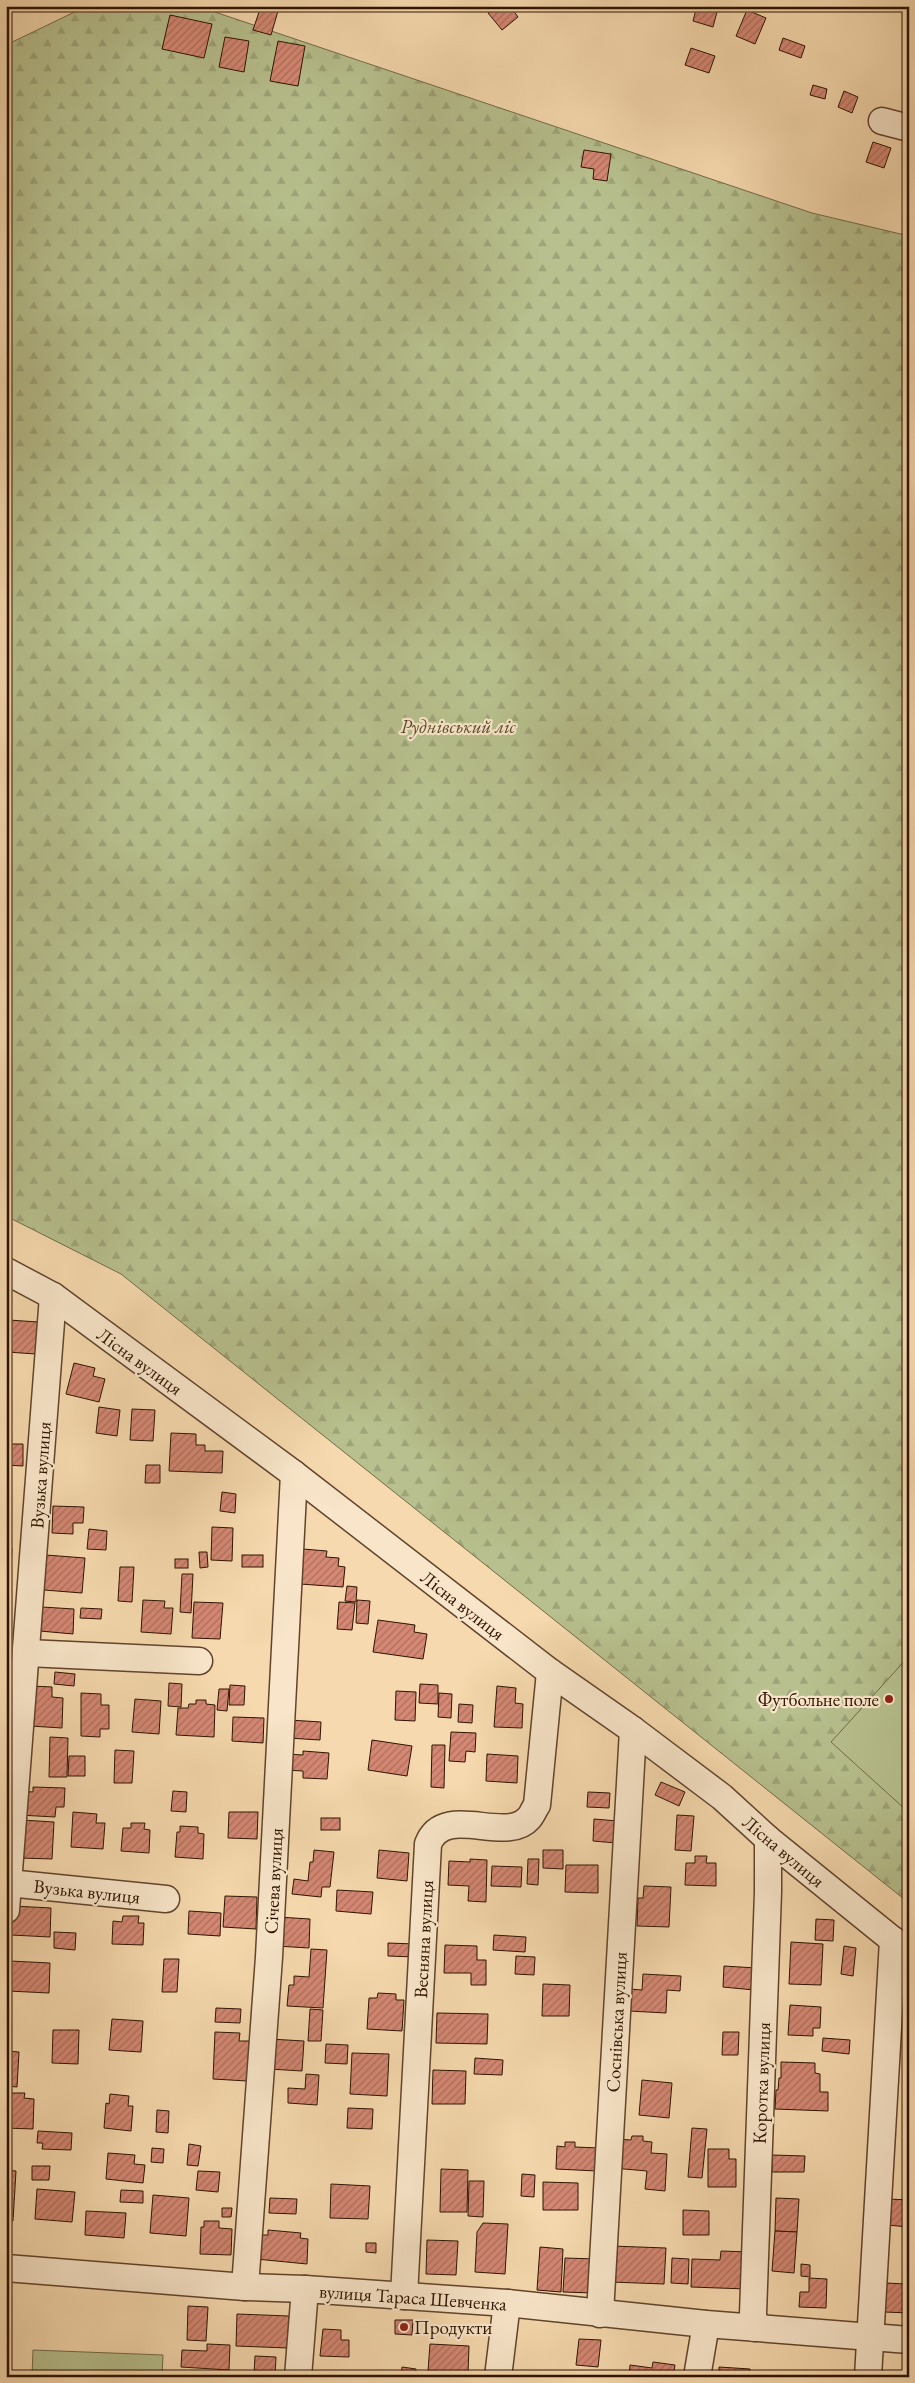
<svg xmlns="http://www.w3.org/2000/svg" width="915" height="2383" font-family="'EB Garamond',serif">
  <defs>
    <pattern id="forest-firs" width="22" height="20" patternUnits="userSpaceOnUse" patternTransform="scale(1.25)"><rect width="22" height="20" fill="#b7c08e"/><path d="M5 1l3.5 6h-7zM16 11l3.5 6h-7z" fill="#9ea479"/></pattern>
    <pattern id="building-hatch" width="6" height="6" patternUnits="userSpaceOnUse" patternTransform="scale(1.25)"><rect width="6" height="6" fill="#d58874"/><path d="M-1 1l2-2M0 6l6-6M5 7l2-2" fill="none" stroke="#ad6e5d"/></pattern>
  </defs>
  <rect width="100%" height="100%" fill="#f6d9ae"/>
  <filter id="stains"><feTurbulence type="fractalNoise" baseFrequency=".004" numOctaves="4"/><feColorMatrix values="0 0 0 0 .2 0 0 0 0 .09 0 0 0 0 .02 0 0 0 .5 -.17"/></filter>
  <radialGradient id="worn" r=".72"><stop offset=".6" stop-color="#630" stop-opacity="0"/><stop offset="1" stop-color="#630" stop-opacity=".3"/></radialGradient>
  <path fill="url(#forest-firs)" stroke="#726a48" d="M87 6H197L812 213 909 236V1903L121 1274 6 1216V45Z"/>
  <g fill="#b7c08e" stroke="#726a48">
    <path d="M909 1656V1805L905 1809 831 1742Z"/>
    <path d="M33 2350 163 2355 162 2377H32Z"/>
  </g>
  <g fill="url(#building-hatch)" stroke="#2e1301">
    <path d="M261 6 278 11 271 35 253 30Z"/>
    <path d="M497 6H510L518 17 502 30 488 13Z"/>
    <path d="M697 6 718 8 713 27 693 21Z"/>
    <path d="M747 10 766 18 755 44 736 36Z"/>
    <path d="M170 15 212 24 204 58 162 49Z"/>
    <path d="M225 37 249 41 244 72 219 67Z"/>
    <path d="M783 38 805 46 801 58 779 50Z"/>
    <path d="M278 41 305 46 298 86 270 81Z"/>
    <path d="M691 48 715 56 709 73 685 65Z"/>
    <path d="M813 85 827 89 825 99 810 95Z"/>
    <path d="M844 91 858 97 852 113 838 107Z"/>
    <path d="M873 142 891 148 884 168 866 162Z"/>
    <path d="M584 150 611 154 607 181 593 179 594 169 581 167Z"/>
    <path d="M9 1320 38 1322 36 1354 7 1352Z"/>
    <path d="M74 1363 95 1368 93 1376 105 1379 99 1402 66 1394Z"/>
    <path d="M99 1407 120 1410 117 1436 96 1433Z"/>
    <path d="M132 1409 155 1410 153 1441 130 1440Z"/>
    <path d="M171 1433 196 1434V1445H205V1451H223L222 1473 169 1471Z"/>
    <path d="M6 1444H23V1466L6 1465Z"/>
    <path d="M146 1465H160V1483H145Z"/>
    <path d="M222 1492 236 1494 235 1513 220 1511Z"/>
    <path d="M53 1506 84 1507 83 1523H73V1534L52 1533Z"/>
    <path d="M212 1527 233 1528 232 1561 211 1560Z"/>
    <path d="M89 1529 107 1531 106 1550 87 1549Z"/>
    <path d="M6 1548H12L11 1573H6Z"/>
    <path d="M303 1549 327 1551 326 1557 339 1558 338 1566 345 1567 343 1587 300 1584Z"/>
    <path d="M199 1552H207L208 1567 200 1568Z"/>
    <path d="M46 1555 85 1558 82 1593 44 1590Z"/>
    <rect x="242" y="1555" width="21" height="12"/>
    <rect x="175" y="1559" width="13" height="9"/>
    <path d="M120 1567H134L132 1602 118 1601Z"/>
    <path d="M182 1574H193L191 1613 180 1612Z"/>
    <path d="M347 1586 357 1587 356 1602 345 1601Z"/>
    <path d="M143 1600 165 1601 164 1608H173L171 1634 141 1632Z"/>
    <path d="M357 1600 370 1601 368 1624 356 1623Z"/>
    <path d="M194 1602 223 1603 220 1639 192 1638Z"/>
    <path d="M339 1602 355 1603 352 1630 337 1629Z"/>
    <path d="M42 1607 74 1609 73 1634 40 1631Z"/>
    <path d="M81 1608 102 1609 101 1619 80 1618Z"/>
    <path d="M378 1620 415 1625 414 1632 427 1634 423 1659 373 1652Z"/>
    <path d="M55 1672 75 1674 74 1686 54 1684Z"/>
    <path d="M169 1683 182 1684 181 1707 168 1706Z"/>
    <path d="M420 1684 438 1685V1704L419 1703Z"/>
    <path d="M230 1685 245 1686 244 1705H229Z"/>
    <path d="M32 1686 52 1687V1697L63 1698 62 1728 30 1726Z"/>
    <path d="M497 1686 516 1688 515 1703 523 1704 522 1728 494 1727Z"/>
    <path d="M219 1689H229L227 1711 217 1710Z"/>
    <path d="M396 1691 416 1692 415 1721 395 1720Z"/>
    <path d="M81 1693 101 1694V1705H109V1729H100V1737L81 1736Z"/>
    <path d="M439 1693 452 1694 451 1718 438 1717Z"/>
    <path d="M135 1699 161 1701 159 1734 132 1732Z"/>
    <path d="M196 1700H206V1704L215 1705 214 1737 176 1735 178 1708H188L189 1704H196Z"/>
    <path d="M459 1704 473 1705 472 1723 458 1722Z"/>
    <path d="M233 1717 264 1718 263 1743 232 1741Z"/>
    <path d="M289 1720 321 1722 320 1740 288 1738Z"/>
    <path d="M451 1732 476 1733 475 1752 466 1751 465 1762 449 1761Z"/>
    <path d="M50 1737 68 1738 67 1777H49Z"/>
    <path d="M372 1740 412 1746 407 1776 368 1770Z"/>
    <path d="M432 1745H445L444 1788 431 1787Z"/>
    <path d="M115 1750 134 1751 132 1783H114Z"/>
    <path d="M303 1751 329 1753 327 1779 303 1778V1771L285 1770 286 1754 303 1755Z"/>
    <path d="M487 1754 518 1756 517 1783 486 1781Z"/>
    <path d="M69 1756H85V1776H68Z"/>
    <path d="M661 1782 685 1792 679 1806 655 1795Z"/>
    <path d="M33 1787 65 1788 64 1807H56L55 1817 19 1815 20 1791 33 1792Z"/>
    <path d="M173 1791 187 1792 186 1812 171 1811Z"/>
    <path d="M588 1792 610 1793 609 1808 587 1807Z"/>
    <path d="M73 1812 97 1814 96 1823H105L103 1849 71 1847Z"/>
    <path d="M229 1812H258L257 1839 228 1838Z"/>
    <path d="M677 1815 694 1816 691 1851 675 1850Z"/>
    <rect x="321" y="1818" width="19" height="12"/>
    <path d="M594 1819 618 1821 616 1843 593 1841Z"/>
    <path d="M22 1820 54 1822 52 1859 20 1858Z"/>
    <path d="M131 1823H145L144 1829 150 1830 149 1853 121 1851 123 1828H131Z"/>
    <path d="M180 1826 198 1827V1833L204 1834 203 1859 175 1857 177 1832H180Z"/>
    <path d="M314 1850 334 1852 330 1887H322L321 1897 292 1894 294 1879 308 1881 310 1862H313Z"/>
    <path d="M379 1850 409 1853 407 1881 377 1878Z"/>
    <path d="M543 1850H563V1869L543 1868Z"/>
    <path d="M695 1856H707L706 1863H716V1886L685 1885 686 1863H695Z"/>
    <path d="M470 1859 487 1860 486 1902 468 1901 469 1886 448 1885 449 1861 470 1862Z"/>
    <path d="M528 1859H539L538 1885 527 1884Z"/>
    <path d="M566 1865H598V1893L565 1892Z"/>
    <path d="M492 1866 522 1867 521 1887 491 1886Z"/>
    <path d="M644 1886 671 1887 669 1927 637 1926 638 1898H643Z"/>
    <path d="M337 1890 373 1892 371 1914 336 1911Z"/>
    <path d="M225 1896 257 1897 256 1929 223 1927Z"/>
    <path d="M13 1906 51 1908 50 1937 11 1935Z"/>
    <path d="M189 1911 221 1913 220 1936 188 1934Z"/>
    <path d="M123 1916H139L138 1923H144L143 1945 112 1944 113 1921 122 1922Z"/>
    <path d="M278 1917 310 1919 309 1948 276 1946Z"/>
    <path d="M816 1919 834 1920 833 1941 815 1940Z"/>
    <path d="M54 1932 76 1933 75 1950 54 1948Z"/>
    <path d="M494 1935 526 1937 525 1952 493 1950Z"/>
    <path d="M791 1942 823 1944 821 1985 789 1984Z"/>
    <path d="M388 1943 415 1944V1957L388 1956Z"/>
    <path d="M445 1945 477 1946V1960H486V1985H471V1973H444Z"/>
    <path d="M844 1946 856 1948 853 1976 841 1974Z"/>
    <path d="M311 1949 327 1950 323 2008 287 2006 289 1985H294V1976L309 1977Z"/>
    <path d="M516 1956 535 1957 534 1975 515 1974Z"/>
    <path d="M164 1959H179L177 1992H162Z"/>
    <path d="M10 1961 50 1963 49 1993 8 1991Z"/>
    <path d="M724 1966 756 1968 754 1990 723 1987Z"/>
    <path d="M643 1974 681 1976 680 1991 667 1990 666 2013 629 2011 630 1989 642 1990Z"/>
    <path d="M543 1984 570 1985 569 2016H542Z"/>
    <path d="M378 1993 396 1994V2000H404L402 2031 367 2029 369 1998H377Z"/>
    <path d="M790 2005 821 2007 820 2028H813V2036L788 2035Z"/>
    <path d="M216 2008 241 2009 240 2023 215 2022Z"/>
    <path d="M310 2009 323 2010 321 2041H308Z"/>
    <path d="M437 2013 488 2014 487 2044 436 2043Z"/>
    <path d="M112 2019 143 2021 141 2052 109 2050Z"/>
    <path d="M53 2030H79L78 2064 52 2063Z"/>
    <path d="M215 2032 240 2033 239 2041H249L247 2081 213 2079Z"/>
    <path d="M723 2032H739L738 2055H722Z"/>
    <path d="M823 2038 850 2040 849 2054 822 2051Z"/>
    <path d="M270 2039 304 2041 302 2071 269 2069Z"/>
    <path d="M326 2044 348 2045 347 2064 325 2063Z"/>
    <path d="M6 2051 19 2052 17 2087 6 2086Z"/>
    <path d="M352 2053 389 2054 387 2096 350 2094Z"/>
    <path d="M475 2058 503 2060 502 2075 474 2074Z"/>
    <path d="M781 2062 815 2063V2073L820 2074V2092H828V2111L775 2109 776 2090H778L779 2078H781Z"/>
    <path d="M433 2070 466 2071 465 2104H432Z"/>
    <path d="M306 2074 319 2075 317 2105 288 2103V2088L305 2089Z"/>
    <path d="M642 2080 672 2083 669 2118 639 2115Z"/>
    <path d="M11 2093H25L24 2098 34 2099 33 2129 6 2128V2098H11Z"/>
    <path d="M110 2094 129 2096 128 2106H133L131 2131 104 2128 106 2103 109 2104Z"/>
    <path d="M348 2108 373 2109 372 2129 347 2128Z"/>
    <path d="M157 2110 169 2111 168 2133 156 2132Z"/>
    <path d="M692 2128 707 2129 702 2178 688 2177Z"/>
    <path d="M38 2131 72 2133 71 2150 42 2149 43 2143H37Z"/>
    <path d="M632 2136H643V2141L652 2142 651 2153 667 2154 665 2191 645 2189 647 2171 613 2168 615 2139 631 2140Z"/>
    <path d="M565 2142H575V2147L599 2148 597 2171 556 2169 557 2146 565 2147Z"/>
    <path d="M189 2144 201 2146 198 2166 187 2165Z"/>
    <path d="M152 2148 164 2149 163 2163 151 2162Z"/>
    <path d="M708 2149H729V2159H736V2187H708Z"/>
    <path d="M108 2153 135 2155 134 2164 145 2165 143 2183 106 2179Z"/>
    <path d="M772 2155 805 2156 804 2172H772Z"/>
    <path d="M32 2166H50L49 2180H32Z"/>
    <path d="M441 2169 468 2170 467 2212H440Z"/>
    <path d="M6 2170 16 2171 13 2221H6Z"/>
    <path d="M198 2171 220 2172 218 2192 196 2190Z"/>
    <path d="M522 2174 535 2175 534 2197 521 2196Z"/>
    <path d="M469 2181H484L483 2217 468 2216Z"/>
    <path d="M543 2182 578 2183V2210H543Z"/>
    <path d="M331 2184 370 2186 368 2219 330 2218Z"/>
    <path d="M37 2189 75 2192 72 2222 35 2219Z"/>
    <path d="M121 2190 143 2191V2203L120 2202Z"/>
    <path d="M153 2195 189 2198 186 2236 150 2233Z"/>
    <path d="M270 2198 297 2199 296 2214 269 2213Z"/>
    <path d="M776 2198 799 2199 797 2232 775 2231Z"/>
    <path d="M889 2199 909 2200V2227L887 2225Z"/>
    <path d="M222 2208H232L231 2217H222Z"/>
    <path d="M683 2210 709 2211V2235H683Z"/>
    <path d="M86 2211 126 2213 124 2238 85 2235Z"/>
    <path d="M204 2221H219V2228L232 2229 231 2255 200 2254 201 2227H204Z"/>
    <path d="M483 2223 508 2224 505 2274 475 2272 477 2232Z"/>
    <path d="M268 2230 301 2233 300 2238 308 2239 307 2264 256 2259 258 2235H268Z"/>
    <path d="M775 2231 797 2232 794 2273 772 2271Z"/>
    <path d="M427 2240 458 2241 456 2275 426 2274Z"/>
    <path d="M366 2243H376V2253L366 2252Z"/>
    <path d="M612 2246 666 2248 664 2284 611 2282Z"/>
    <path d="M540 2247 563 2249 561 2292 537 2290Z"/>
    <path d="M721 2251 749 2252 747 2289 691 2287 692 2259 720 2260Z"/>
    <path d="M565 2258 596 2259 594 2293 563 2292Z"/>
    <path d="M672 2258 689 2259 688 2284 671 2283Z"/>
    <path d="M801 2264 810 2265V2277L801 2276Z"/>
    <path d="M905 2274H909V2313L885 2312 886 2283 905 2284Z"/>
    <path d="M809 2278 827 2279 826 2308 799 2307 800 2292H809Z"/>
    <path d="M188 2306 208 2307 206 2341 187 2340Z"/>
    <path d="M237 2314 289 2316 288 2348 236 2346Z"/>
    <path d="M395 2320H413L412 2335 395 2334Z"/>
    <path d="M323 2329 341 2330V2340H349V2357L320 2356Z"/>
    <path d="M579 2339 601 2340 598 2367 576 2365Z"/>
    <path d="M207 2344 230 2345 229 2370 181 2367 182 2350 207 2351Z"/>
    <path d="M430 2344 469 2346 468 2373 428 2371Z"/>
    <path d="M255 2356 276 2357 275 2376 254 2375Z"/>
    <path d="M653 2362 675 2365 673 2377H629L630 2365 652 2368Z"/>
    <path d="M402 2367 416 2369 415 2377H401Z"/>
    <path d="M719 2367 750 2369V2377H719Z"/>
    <path d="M350 2374 385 2375V2377H350Z"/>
  </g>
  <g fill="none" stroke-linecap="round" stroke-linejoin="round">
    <g stroke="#60442c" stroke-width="29">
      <g id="minor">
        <path d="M882 121 909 128"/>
        <path d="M6 1271 53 1296 294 1474 550 1672 633 1730 722 1797 768 1839 909 1953"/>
        <path d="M27 1653 199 1661"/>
        <path d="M8 1883 166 1899"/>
        <path d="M6 1910 53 1296"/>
        <path d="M6 2268 245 2287 305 2289 507 2303 706 2324 909 2340"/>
        <path d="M245 2287 269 1957 294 1474"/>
        <path d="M404 2296 428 1844C444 1802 506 1845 529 1818 532 1815 534 1809 537 1805L550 1672"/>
        <path d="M600 2314 633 1730"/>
        <path d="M755 2328 753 2314 768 1892V1839"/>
        <path d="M298 2377 305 2289"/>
        <path d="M498 2377 507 2303"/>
        <path d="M697 2377 706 2324"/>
        <path d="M868 2377 893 1940"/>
      </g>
    </g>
    <use href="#minor" stroke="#f9e6ca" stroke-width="26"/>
  </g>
  <g fill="#8f2418" stroke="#f9e6ca" stroke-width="2">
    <circle cx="889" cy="1699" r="5"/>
    <circle cx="404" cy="2327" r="5"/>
  </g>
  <g text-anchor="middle" stroke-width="4.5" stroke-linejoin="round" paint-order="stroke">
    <g font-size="19" font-style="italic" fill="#57472b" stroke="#f9e6ca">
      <text x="458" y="733">Руднівський ліс</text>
    </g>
    <g font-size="19" fill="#2e1301" stroke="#f9e6ca">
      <text transform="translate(140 1361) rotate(36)" y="7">Лісна вулиця</text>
      <text transform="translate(40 1475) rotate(-86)" y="7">Вузька вулиця</text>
      <text transform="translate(463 1605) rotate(38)" y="7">Лісна вулиця</text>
      <text transform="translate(784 1851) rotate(40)" y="7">Лісна вулиця</text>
      <text transform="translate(273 1881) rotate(-87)" y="7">Січева вулиця</text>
      <text transform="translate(87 1891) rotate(6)" y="7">Вузька вулиця</text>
      <text transform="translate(423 1939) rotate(-87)" y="7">Весняна вулиця</text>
      <text transform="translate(616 2022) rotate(-87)" y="7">Соснівська вулиця</text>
      <text transform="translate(761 2083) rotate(-88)" y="7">Коротка вулиця</text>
      <text transform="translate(413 2297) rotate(4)" y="7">вулиця Тараса Шевченка</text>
    </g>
    <g font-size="19" fill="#2e1301" stroke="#f9e6ca" text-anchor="end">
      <text x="879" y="1706">Футбольне поле</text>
      <text x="414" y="2334" text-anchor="start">Продукти</text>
    </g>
  </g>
  <rect width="915" height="2383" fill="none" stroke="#f6d9ae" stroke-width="25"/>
  <rect x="8" y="8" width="900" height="2368" fill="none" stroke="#2e1301" stroke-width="2.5"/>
  <rect x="12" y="12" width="890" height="2358" fill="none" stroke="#2e1301"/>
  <rect width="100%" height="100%" filter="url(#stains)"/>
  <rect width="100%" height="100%" fill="url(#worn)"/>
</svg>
